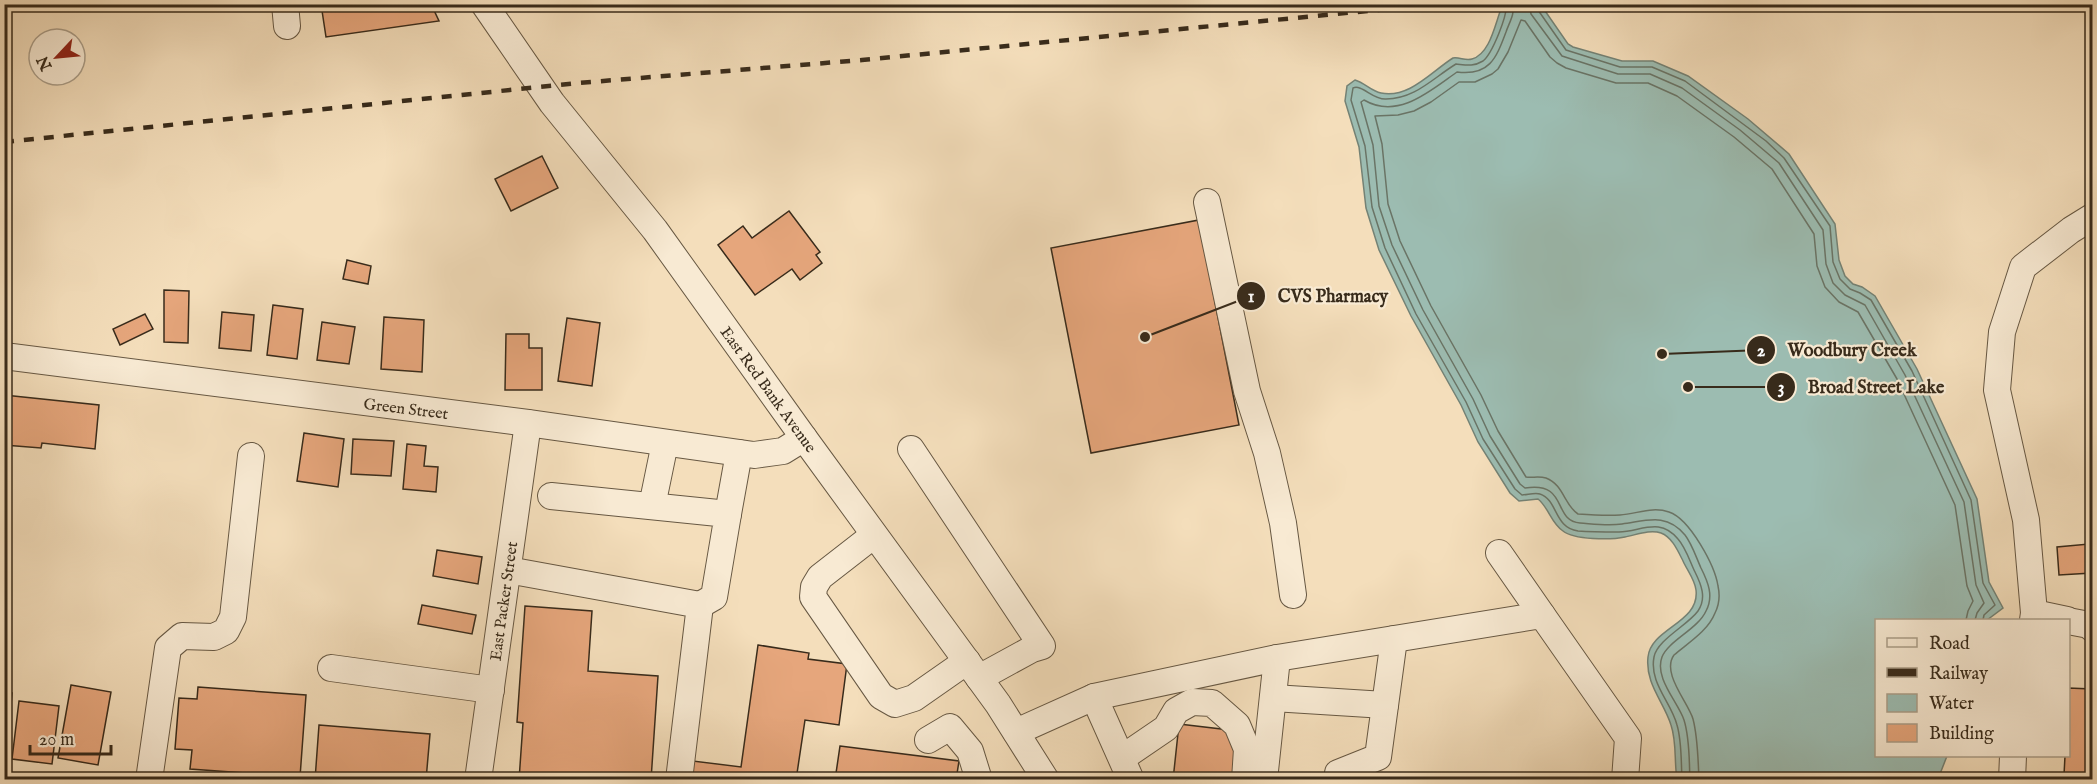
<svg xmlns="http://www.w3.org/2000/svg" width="2097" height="784" font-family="'IM FELL English',serif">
  <rect width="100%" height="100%" fill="#f4debb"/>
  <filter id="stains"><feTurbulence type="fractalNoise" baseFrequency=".00333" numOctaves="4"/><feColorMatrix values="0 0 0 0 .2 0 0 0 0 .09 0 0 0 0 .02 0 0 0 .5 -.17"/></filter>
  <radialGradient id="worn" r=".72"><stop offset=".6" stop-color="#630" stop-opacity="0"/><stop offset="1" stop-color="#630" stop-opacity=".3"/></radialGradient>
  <path fill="#9cbcb1" stroke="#748275" stroke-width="1.5" d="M1499 5H1541L1568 44 1573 47 1622 61H1653L1688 76 1748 119 1789 154 1835 224 1839 260 1845 276 1853 284 1862 287 1875 296 1917 369 1977 499 1989 582 2003 608 1987 620H1876V756H1947L1938 779H1677C1674 762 1677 743 1671 725 1664 702 1645 684 1648 657 1651 628 1700 623 1696 590 1695 580 1687 570 1683 561 1678 551 1672 537 1661 533 1650 529 1636 535 1625 537 1611 540 1574 540 1563 531 1551 523 1549 508 1538 499L1519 501 1510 493 1478 442 1461 405 1411 316 1379 250 1366 208 1359 147 1345 101 1347 86 1355 80C1365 83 1371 91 1381 93 1409 99 1432 71 1453 58 1460 57 1465 61 1472 59 1490 54 1495 24 1501 9Z"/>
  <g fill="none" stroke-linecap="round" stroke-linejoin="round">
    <g stroke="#6a7466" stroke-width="1.5">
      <path d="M1506 4C1508 15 1492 54 1483 61 1473 67 1466 65 1456 64 1433 78 1415 99 1386 99 1373 100 1362 84 1353 88L1351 100 1365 146 1372 207 1385 248 1416 314 1466 402 1483 439 1515 489 1522 495C1527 495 1535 492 1540 494 1558 500 1554 528 1578 531 1591 532 1606 532 1619 532 1642 531 1660 517 1678 539 1686 548 1690 562 1695 572 1701 584 1707 598 1698 611 1688 625 1657 640 1654 657 1649 683 1671 702 1677 725 1682 742 1681 762 1682 780"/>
      <path d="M1513 4C1515 14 1509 23 1506 32 1496 59 1489 76 1457 72 1430 91 1398 120 1364 100L1361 102 1373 145 1379 206 1392 245 1423 310 1473 399 1490 436 1520 484 1525 488C1569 481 1552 521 1580 523 1594 524 1608 526 1622 524 1646 521 1666 512 1685 535 1692 544 1696 557 1701 568 1708 582 1714 596 1706 611 1698 629 1668 641 1662 657 1654 678 1678 702 1684 720 1690 739 1689 761 1690 780"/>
      <path d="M1529 4 1531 14 1562 56 1618 74H1650L1682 88 1740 130 1779 163 1823 230 1826 264 1833 283 1845 295 1865 305 1905 375 1964 502 1976 585 1984 603 1977 613 1975 620"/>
      <path d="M1537 4 1538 10 1566 50 1620 67H1652L1685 81 1766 141 1784 158 1830 226 1833 262 1840 279 1850 289 1860 293 1871 300 1912 371 1971 500 1983 583 1995 605 1984 615 1983 620"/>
      <path d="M1699 780C1698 760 1698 738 1693 719 1688 702 1661 673 1674 655 1688 643 1708 631 1715 613 1719 605 1720 595 1718 586 1715 566 1690 519 1669 512 1652 506 1637 514 1620 515 1606 516 1592 515 1578 514 1564 505 1564 485 1546 478 1539 476 1532 478 1526 477L1498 431 1481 395 1431 306 1400 241 1388 204 1382 144 1375 116 1398 115 1414 111 1431 102 1459 82H1475L1492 74 1498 69 1508 52 1521 20 1525 21 1550 57 1557 63 1566 68 1616 83H1648L1677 96 1734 137 1772 169 1814 234 1817 266 1825 287 1839 302 1858 312 1897 379 1955 505 1967 586 1973 601 1968 611 1966 620"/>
    </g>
  </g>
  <g fill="#e6a67c" stroke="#382b1b" stroke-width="1.5">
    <path d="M321 4H431L439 21 326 37Z"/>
    <path d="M542 156 558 188 511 211 495 179Z"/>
    <path d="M789 211 820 252 816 255 822 263 800 280 792 269 755 295 718 245 743 226 752 238Z"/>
    <path d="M1199 220 1239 425 1091 453 1051 248Z"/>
    <path d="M347 260 371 266 368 284 343 279Z"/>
    <path d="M164 290 189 291 188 343 164 342Z"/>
    <path d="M273 305 303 309 297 359 267 355Z"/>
    <path d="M222 312 254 315 251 351 219 348Z"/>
    <path d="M145 314 153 329 120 345 113 329Z"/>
    <path d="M384 317 424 320 422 372 381 369Z"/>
    <path d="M567 318 600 323 592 386 558 381Z"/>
    <path d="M322 322 355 327 349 364 317 360Z"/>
    <path d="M506 334H529V348H542V390H505Z"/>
    <path d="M4 395 99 405 95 449 42 443 41 448 4 445Z"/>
    <path d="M304 433 344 439 338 487 297 481Z"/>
    <path d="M353 439 394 441 391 476 351 474Z"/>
    <path d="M407 444 426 446 424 466 438 467 436 492 403 489Z"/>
    <path d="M2089 544 2092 573 2059 575 2057 547Z"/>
    <path d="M437 550 482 557 478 584 433 576Z"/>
    <path d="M422 605 476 615 472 634 418 624Z"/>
    <path d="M525 606 592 611 588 671 658 676 651 780H519L523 723 517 722Z"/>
    <path d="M758 645 809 653 808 659 847 664 839 725 805 720 796 780H690L693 761 741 767Z"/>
    <path d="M71 685 111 692 98 765 58 758Z"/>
    <path d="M198 687 306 695 300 777 190 769 192 750 175 749 179 698 197 699Z"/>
    <path d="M2068 688 2092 689V780H2052V775H2064L2065 756H2068Z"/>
    <path d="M4 693H12L7 749H4Z"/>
    <path d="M19 701 59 706 52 764 12 759Z"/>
    <path d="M1179 724 1238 731 1234 780H1173Z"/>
    <path d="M319 725 430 734 426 780H315Z"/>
    <path d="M840 746 959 761 956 780H835Z"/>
  </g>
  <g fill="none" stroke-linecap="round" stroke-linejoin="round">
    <g stroke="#675843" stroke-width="28">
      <g id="minor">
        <path d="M285 4 287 26"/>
        <path d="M484 4 552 103 655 230 804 438 998 704 1046 780"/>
        <path d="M1207 202 1247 391 1267 453 1283 523 1293 595"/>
        <path d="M4 356 528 423 754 455 783 451 804 438"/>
        <path d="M911 449 1042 646 1032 649 979 678"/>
        <path d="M551 496 728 514 714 597 700 605"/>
        <path d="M652 506 665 443"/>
        <path d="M728 514 739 453"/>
        <path d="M874 535 820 577 814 587 813 597 881 696 895 704 914 698 967 661"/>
        <path d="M1499 553 1542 615"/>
        <path d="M508 570 700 605 679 780"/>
        <path d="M2034 613 2067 620"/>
        <path d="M2033 620 2034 613 2026 520 1997 390 2002 332 2023 267 2071 230 2092 217"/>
        <path d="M2068 621 2089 625 2092 628"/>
        <path d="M331 668 491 690"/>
        <path d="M1094 697 1131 780"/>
        <path d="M1273 698 1385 705"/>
        <path d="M1016 732 1094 697 1277 658 1542 615 1628 738 1625 780"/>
        <path d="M928 740 950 727 970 751 979 780"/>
        <path d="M1122 758 1166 728 1176 711 1192 702 1212 703 1237 725 1247 749 1245 780"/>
        <path d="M149 780 168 648 182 636 214 637 226 631 233 617 251 456"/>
        <path d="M478 780 528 423"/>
        <path d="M1264 780 1277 658"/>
        <path d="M1337 780 1338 773 1378 757 1394 639"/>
        <path d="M2012 780 2013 756"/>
      </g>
    </g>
    <use href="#minor" stroke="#f8ead3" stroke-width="26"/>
    <path stroke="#382b1b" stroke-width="4.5" stroke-dasharray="10 10" stroke-linecap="butt" d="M4 142 578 83 862 60 1439 4"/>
  </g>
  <g text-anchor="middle" stroke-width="4.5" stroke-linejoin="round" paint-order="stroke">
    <g font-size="16" fill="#382b1b" stroke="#f8ead3">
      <text transform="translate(769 389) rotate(54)" y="6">East Red Bank Avenue</text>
      <text transform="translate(406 408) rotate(7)" y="6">Green Street</text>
      <text transform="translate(503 601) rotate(-82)" y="6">East Packer Street</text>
    </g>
  </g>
  <path fill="none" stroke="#382b1b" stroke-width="2" d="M1145 337L1251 296M1662 354L1761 350M1688 387L1781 387"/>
  <g fill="#382b1b" stroke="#f8ead3" stroke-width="2">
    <circle cx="1145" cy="337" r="6"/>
    <circle cx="1662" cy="354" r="6"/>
    <circle cx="1688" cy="387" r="6"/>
    <circle cx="1251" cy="296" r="15"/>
    <circle cx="1761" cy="350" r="15"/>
    <circle cx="1781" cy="387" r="15"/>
  </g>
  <g font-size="18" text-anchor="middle" font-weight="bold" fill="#fff">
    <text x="1251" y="302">1</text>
    <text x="1761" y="356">2</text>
    <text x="1781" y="393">3</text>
  </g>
  <g font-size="18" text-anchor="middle" font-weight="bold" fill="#382b1b" stroke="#f8ead3" stroke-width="4.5" stroke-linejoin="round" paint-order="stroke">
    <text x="1333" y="302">CVS Pharmacy</text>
    <text x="1852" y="356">Woodbury Creek</text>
    <text x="1876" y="393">Broad Street Lake</text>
  </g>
  <rect width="2097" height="784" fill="none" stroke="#f4debb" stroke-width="24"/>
  <rect x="6" y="6" width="2085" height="772" fill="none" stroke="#382b1b" stroke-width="3"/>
  <rect x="12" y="12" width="2073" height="760" fill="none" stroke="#382b1b" stroke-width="1.5"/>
  <rect x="1875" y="619" width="195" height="138" fill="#f8ead3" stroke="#ab9e89" stroke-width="1.5"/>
  <rect x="1887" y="638" width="30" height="9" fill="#f8ead3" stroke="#ab9e89" stroke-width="1.5"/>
  <text x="1929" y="649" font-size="18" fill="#382b1b">Road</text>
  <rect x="1887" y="668" width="30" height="9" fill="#382b1b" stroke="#ab9e89" stroke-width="1.5"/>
  <text x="1929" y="679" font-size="18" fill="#382b1b">Railway</text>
  <rect x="1887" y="694" width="30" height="18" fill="#9cbcb1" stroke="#ab9e89" stroke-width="1.5"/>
  <text x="1929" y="709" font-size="18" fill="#382b1b">Water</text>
  <rect x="1887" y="724" width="30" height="18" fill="#e6a67c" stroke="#ab9e89" stroke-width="1.5"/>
  <text x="1929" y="739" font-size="18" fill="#382b1b">Building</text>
  <g transform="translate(57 57) rotate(244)"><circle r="28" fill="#f8ead3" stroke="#ab9e89" stroke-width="1.5"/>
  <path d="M0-4.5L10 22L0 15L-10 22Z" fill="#8f2418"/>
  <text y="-9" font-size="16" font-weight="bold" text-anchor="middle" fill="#382b1b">N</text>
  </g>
  <path d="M30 745v9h81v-9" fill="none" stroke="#382b1b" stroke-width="3"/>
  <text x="39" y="745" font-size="18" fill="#382b1b" stroke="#f8ead3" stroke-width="4.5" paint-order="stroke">20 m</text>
  <rect width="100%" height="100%" filter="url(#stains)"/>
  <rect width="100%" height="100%" fill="url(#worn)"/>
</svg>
